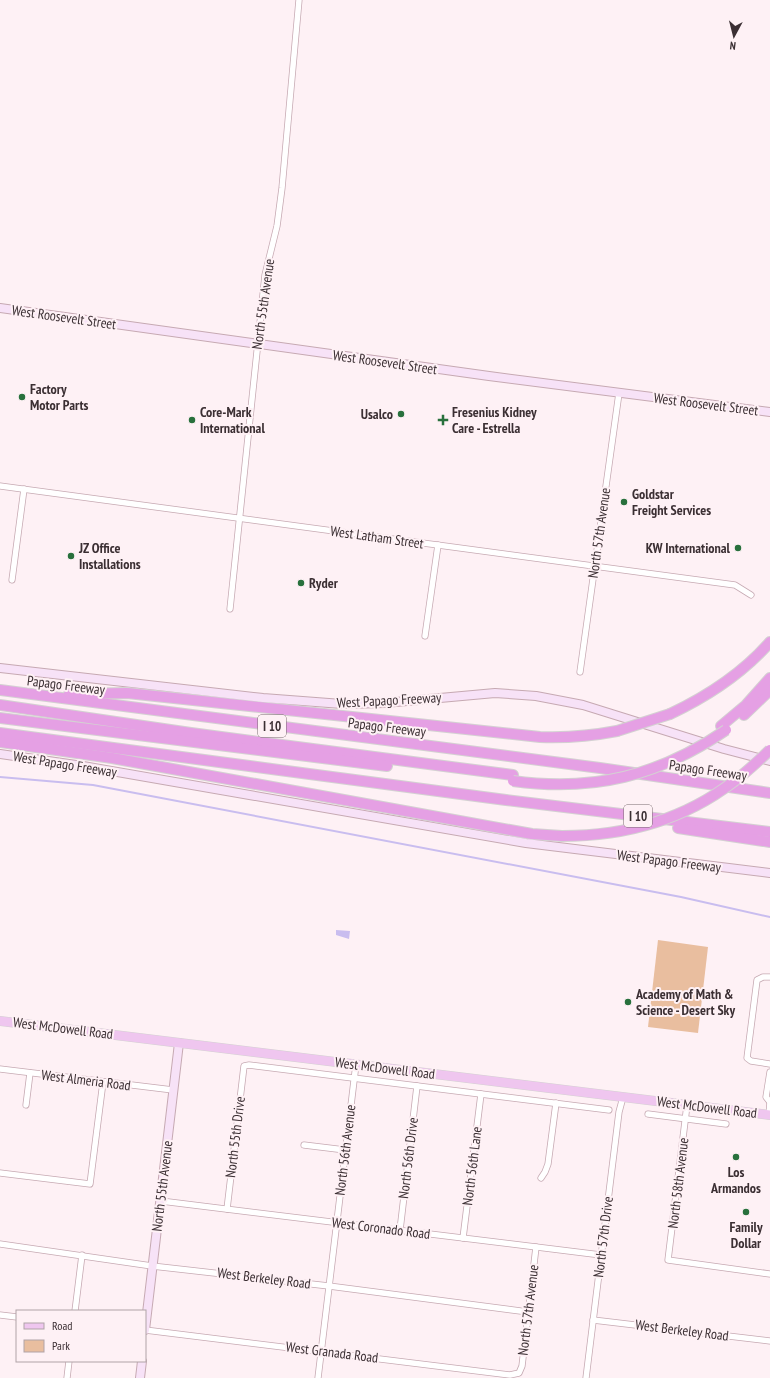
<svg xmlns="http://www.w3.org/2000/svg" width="770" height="1378" font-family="'PT Sans Narrow',sans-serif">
  <rect width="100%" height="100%" fill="#fef1f5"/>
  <path fill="#e9be9f" d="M658 940 708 947 698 1033 648 1027Z"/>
  <path fill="#c9bdef" d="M336 930 350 931 349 939 336 935Z"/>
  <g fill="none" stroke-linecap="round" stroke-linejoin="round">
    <path stroke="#c9bdef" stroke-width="2" d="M0 777 93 785 681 897 770 917"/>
    <g stroke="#c6a9b2" stroke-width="7">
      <g id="street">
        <path d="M0 486 735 585 751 595"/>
        <path d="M12 580 24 489"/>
        <path d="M230 609 265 275 277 226 282 188 299 0"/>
        <path d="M425 636 438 545"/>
        <path d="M580 672 619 393"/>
        <path d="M770 977H763L757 980 747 1058 751 1061 770 1064"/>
        <path d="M0 1069 173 1090"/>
        <path d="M770 1102 766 1097 770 1072"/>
        <path d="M26 1105 30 1073"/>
        <path d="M687 1105 668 1260 770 1274"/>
        <path d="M648 1114 726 1124"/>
        <path d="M769 1115 770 1102"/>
        <path d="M304 1145 345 1150"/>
        <path d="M0 1173 90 1184 103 1082"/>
        <path d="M541 1178 545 1172 548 1164 556 1103"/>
        <path d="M161 1201 601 1255"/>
        <path d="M227 1209 244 1066 249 1065 609 1110"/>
        <path d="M400 1230 417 1086"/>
        <path d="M463 1238 481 1094"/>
        <path d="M0 1244 152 1266 329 1286 528 1312"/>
        <path d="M75 1311 82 1255"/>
        <path d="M0 1315 17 1317"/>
        <path d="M593 1320 770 1341"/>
        <path d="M145 1330 510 1375 519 1373 522 1366 536 1247"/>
        <path d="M67 1378 69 1361"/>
        <path d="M318 1378 356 1064"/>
        <path d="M586 1378 619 1112 623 1097"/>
      </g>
    </g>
    <g stroke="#c6a9b2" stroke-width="10">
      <g id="secondary">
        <path d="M0 308 489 376 770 412"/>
        <path d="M0 668 263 698 342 704 385 703 495 693 536 696 583 705 724 749 770 761"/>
        <path d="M0 754 83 766 526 843 770 873"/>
        <path d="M145 1330 179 1043"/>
        <path d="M140 1378 142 1361"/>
      </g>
    </g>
    <g stroke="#d4d1d2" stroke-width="10">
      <path id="primary" d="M0 1021 770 1115"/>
    </g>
    <g stroke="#d4d1d2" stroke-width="12">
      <g id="highway">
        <path d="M0 690 600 768 770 793"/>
        <path d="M69 694 127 693 540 737C566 738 591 736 617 731"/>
        <path d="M0 705 191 733 513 775"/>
        <path d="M670 714C708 696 742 674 770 642"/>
        <path d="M744 715 770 690"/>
        <path d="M0 718 387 766"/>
        <path d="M721 726 746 705 770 678"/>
        <path d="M0 733 506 800 770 832"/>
        <path d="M0 742 112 758 532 834 562 836"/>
        <path d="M678 828 770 842"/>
      </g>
    </g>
    <use href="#street" stroke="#fff" stroke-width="5.5"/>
    <use href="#secondary" stroke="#f7e2f7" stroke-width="8"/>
    <use href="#primary" stroke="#efc6ef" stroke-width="9"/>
    <use href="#highway" stroke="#e5a0e4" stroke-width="10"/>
    <g stroke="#d4d1d2" stroke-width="12" stroke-linecap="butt">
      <g id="highway-bridge">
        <path d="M617 731 670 714"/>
        <path d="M513 781C593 792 659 776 726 730"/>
        <path d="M562 836C624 836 682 821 733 782 746 773 758 761 770 750"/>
      </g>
    </g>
    <use href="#highway-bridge" stroke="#e5a0e4" stroke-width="10"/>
  </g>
  <g fill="#28703c" stroke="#fef1f5" stroke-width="1.5">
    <circle cx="22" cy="397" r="4"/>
    <circle cx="401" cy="414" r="4"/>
    <circle cx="192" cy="420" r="4"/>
    <path d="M441 414h4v4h4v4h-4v4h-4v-4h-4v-4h4z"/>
    <circle cx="624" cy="502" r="4"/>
    <circle cx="738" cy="548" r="4"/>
    <circle cx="71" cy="556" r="4"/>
    <circle cx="301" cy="583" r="4"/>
    <circle cx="628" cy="1002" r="4"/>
    <circle cx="736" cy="1157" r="4"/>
    <circle cx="746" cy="1212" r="4"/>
  </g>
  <g text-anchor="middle" stroke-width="4" stroke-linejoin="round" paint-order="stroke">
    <g fill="#fef1f5" stroke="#76696d" stroke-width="1">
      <rect x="258" y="715" width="28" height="22" rx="3"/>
      <rect x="624" y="805" width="28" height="22" rx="3"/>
    </g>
    <g font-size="13" font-weight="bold" fill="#3b2f33">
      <text x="272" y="731">I 10</text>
      <text x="638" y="821">I 10</text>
    </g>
    <g font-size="14" fill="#3b2f33" stroke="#fef1f5">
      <text transform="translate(263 304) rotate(-82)" y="5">North 55th Avenue</text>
      <text transform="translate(64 317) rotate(8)" y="5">West Roosevelt Street</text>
      <text transform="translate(385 362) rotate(8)" y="5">West Roosevelt Street</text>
      <text transform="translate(706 404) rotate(7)" y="5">West Roosevelt Street</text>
      <text transform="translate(599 533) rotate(-82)" y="5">North 57th Avenue</text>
      <text transform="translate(377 537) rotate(8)" y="5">West Latham Street</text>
      <text transform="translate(66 685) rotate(7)" y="5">Papago Freeway</text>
      <text transform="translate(389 700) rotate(-3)" y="5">West Papago Freeway</text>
      <text transform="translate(387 727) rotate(7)" y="5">Papago Freeway</text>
      <text transform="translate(65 764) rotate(9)" y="5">West Papago Freeway</text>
      <text transform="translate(708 770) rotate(8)" y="5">Papago Freeway</text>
      <text transform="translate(669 861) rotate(7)" y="5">West Papago Freeway</text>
      <text transform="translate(63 1028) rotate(7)" y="5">West McDowell Road</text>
      <text transform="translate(385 1068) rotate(7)" y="5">West McDowell Road</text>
      <text transform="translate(86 1080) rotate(7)" y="5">West Almeria Road</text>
      <text transform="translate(707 1107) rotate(7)" y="5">West McDowell Road</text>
      <text transform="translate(235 1137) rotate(-83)" y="5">North 55th Drive</text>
      <text transform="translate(345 1150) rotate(-83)" y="5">North 56th Avenue</text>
      <text transform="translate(408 1158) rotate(-83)" y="5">North 56th Drive</text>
      <text transform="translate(472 1166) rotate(-83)" y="5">North 56th Lane</text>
      <text transform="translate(678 1183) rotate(-83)" y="5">North 58th Avenue</text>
      <text transform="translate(162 1186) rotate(-83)" y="5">North 55th Avenue</text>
      <text transform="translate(381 1228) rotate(7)" y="5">West Coronado Road</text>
      <text transform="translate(603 1237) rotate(-83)" y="5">North 57th Drive</text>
      <text transform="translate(264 1278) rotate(7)" y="5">West Berkeley Road</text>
      <text transform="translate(528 1310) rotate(-83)" y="5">North 57th Avenue</text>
      <text transform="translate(682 1330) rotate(7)" y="5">West Berkeley Road</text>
      <text transform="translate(332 1352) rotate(7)" y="5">West Granada Road</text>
    </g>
    <g font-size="14" font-weight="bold" fill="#3b2f33" stroke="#fef1f5" text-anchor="start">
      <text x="30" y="394">Factory<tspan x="30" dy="16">Motor Parts</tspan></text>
      <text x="200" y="417">Core-Mark<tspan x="200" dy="16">International</tspan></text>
      <text x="452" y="417">Fresenius Kidney<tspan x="452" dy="16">Care - Estrella</tspan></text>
      <text x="393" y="419" text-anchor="end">Usalco</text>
      <text x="632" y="499">Goldstar<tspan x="632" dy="16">Freight Services</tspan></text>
      <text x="79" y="553">JZ Office<tspan x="79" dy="16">Installations</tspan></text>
      <text x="730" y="553" text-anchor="end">KW International</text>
      <text x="309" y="588">Ryder</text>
      <text x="636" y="999">Academy of Math &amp;<tspan x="636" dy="16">Science - Desert Sky</tspan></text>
      <text x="736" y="1177" text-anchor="middle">Los<tspan x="736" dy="16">Armandos</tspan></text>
      <text x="746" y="1232" text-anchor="middle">Family<tspan x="746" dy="16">Dollar</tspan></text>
    </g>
  </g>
  <rect x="16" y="1310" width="130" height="52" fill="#fef1f5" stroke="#b0a3a7"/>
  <rect x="24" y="1323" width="20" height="6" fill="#efc6ef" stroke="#b0a3a7"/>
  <text x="52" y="1330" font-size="12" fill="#3b2f33">Road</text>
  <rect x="24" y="1340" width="20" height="12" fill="#e9be9f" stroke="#b0a3a7"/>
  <text x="52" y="1350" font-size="12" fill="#3b2f33">Park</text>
  <g transform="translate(734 36) rotate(187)" stroke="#fef1f5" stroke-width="3" paint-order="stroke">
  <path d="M0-3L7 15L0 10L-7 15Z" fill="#3b2f33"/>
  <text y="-6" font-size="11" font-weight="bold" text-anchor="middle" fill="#3b2f33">N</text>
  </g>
</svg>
